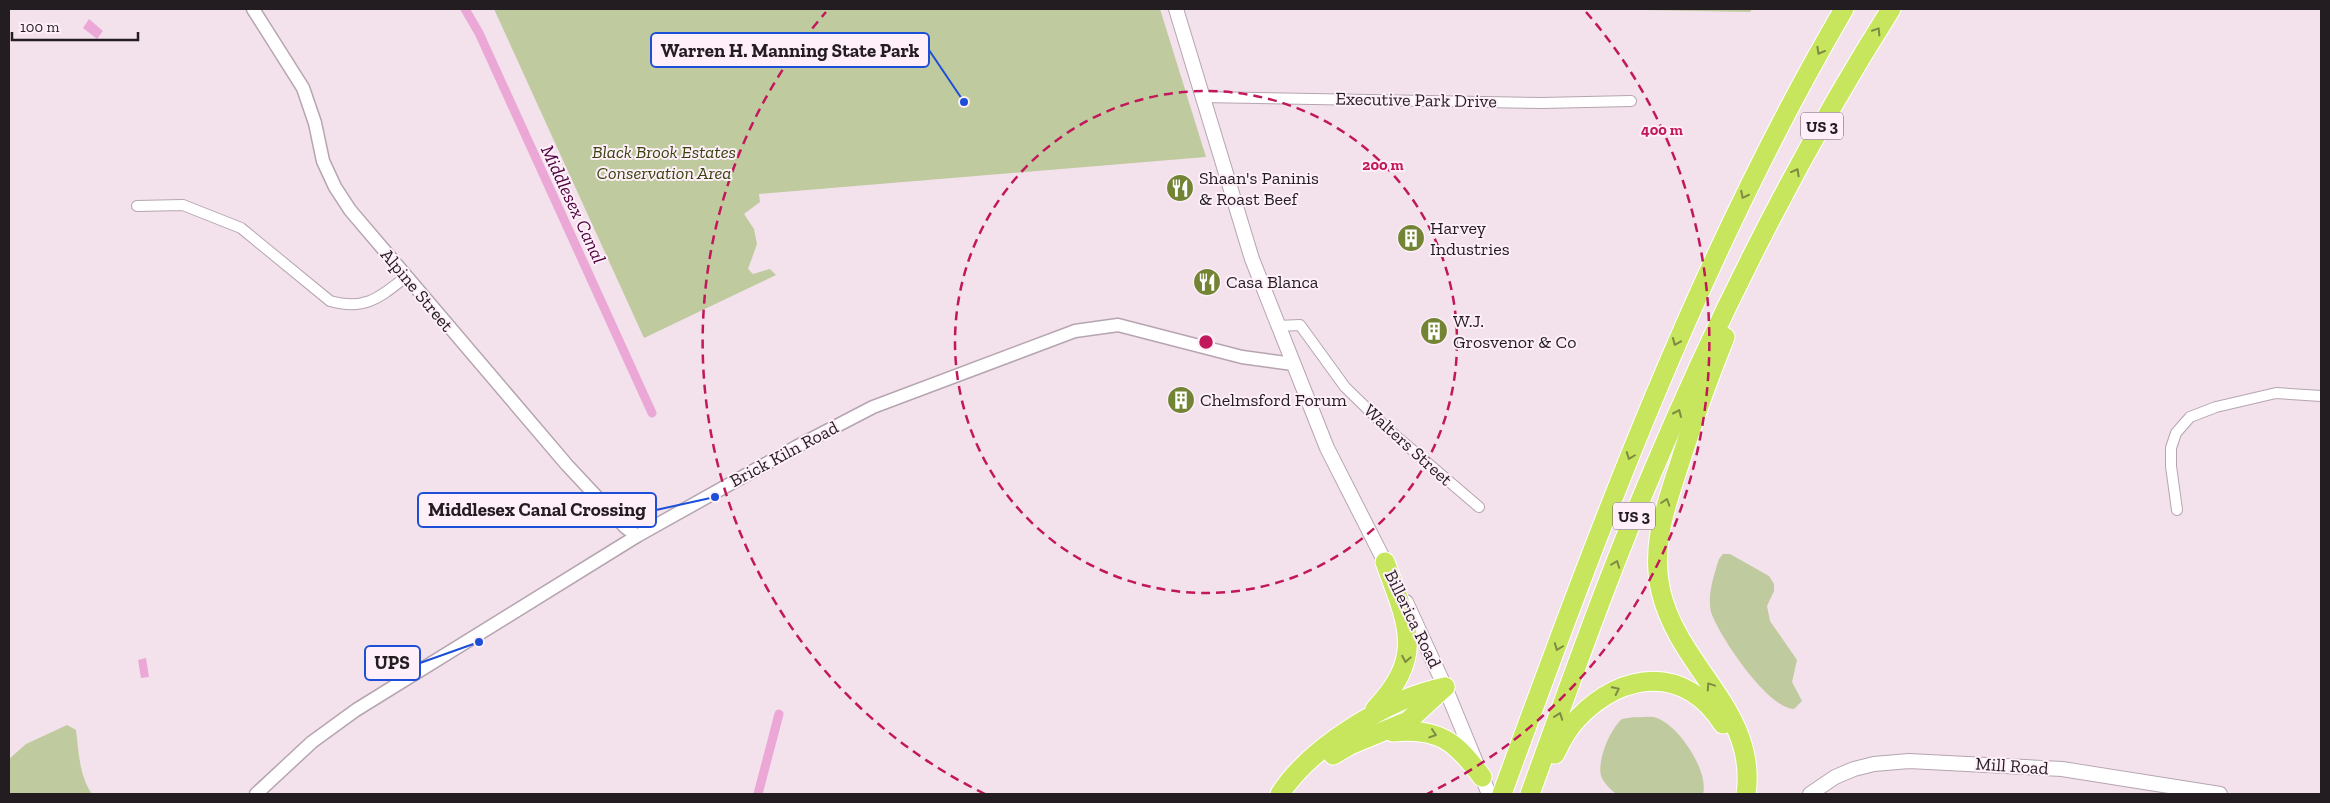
<svg xmlns="http://www.w3.org/2000/svg" width="2330" height="803" font-family="'Zilla Slab',serif">
  <rect width="100%" height="100%" fill="#f3e1ec"/>
  <g fill="#bfcb9f">
    <path d="M494 9H1160L1206 157 759 194 760 202 744 214 754 229 757 244 748 269 753 274 770 269 776 275 644 338Z"/>
    <path d="M1589 9H1752L1750 12Z"/>
    <path d="M1723 554H1730L1769 576 1774 584V591L1767 606 1770 621 1797 660 1792 682 1802 701 1794 709C1768 709 1719 636 1711 612 1707 595 1714 575 1719 559Z"/>
    <path d="M1634 717C1642 718 1650 715 1657 718 1679 726 1709 771 1703 794H1616C1611 790 1603 782 1601 776 1597 761 1610 729 1622 719Z"/>
    <path d="M67 725 76 730C79 753 79 775 92 794H9V759L26 744Z"/>
  </g>
  <g fill="#eba8d6">
    <path d="M89 19 103 31 97 39 83 28Z"/>
    <path d="M146 658 149 677 141 678 138 660Z"/>
  </g>
  <g fill="none" stroke-linecap="round" stroke-linejoin="round">
    <g stroke="#eba8d6" stroke-width="9">
      <path d="M465 9 479 33 652 413"/>
      <path d="M758 794 779 714"/>
    </g>
    <g stroke="#b6a5b0" stroke-width="12">
      <g id="minor">
        <path d="M1201 97 1542 103 1631 101"/>
        <path d="M137 206 183 205 241 228 330 301C366 311 380 297 407 276"/>
        <path d="M1278 326 1300 325 1345 387 1389 430 1479 507"/>
        <path d="M2177 510 2171 466V448L2176 433 2190 417 2216 407 2276 393 2321 396"/>
      </g>
    </g>
    <g stroke="#b6a5b0" stroke-width="15">
      <g id="tertiary">
        <path d="M253 9 303 88 315 123 323 161 335 187 350 210 567 465 625 527 637 536"/>
        <path d="M256 794 312 742 356 710 637 536 796 447 873 407 1075 331 1118 325 1242 357 1293 364"/>
      </g>
    </g>
    <g stroke="#b6a5b0" stroke-width="16">
      <g id="secondary">
        <path d="M1176 9 1252 259 1327 448 1389 570"/>
        <path d="M1406 602 1445 687 1489 794"/>
        <path d="M1810 794 1835 777 1854 769 1874 764 1909 761 2062 769 2220 794"/>
      </g>
    </g>
    <g stroke="#fff" stroke-width="21">
      <g id="motorway">
        <path d="M1725 337C1709 377 1694 418 1681 459 1667 503 1650 544 1661 592 1679 668 1758 712 1746 794"/>
        <path d="M1375 709C1426 656 1407 623 1385 562"/>
        <path d="M1393 732C1439 727 1456 742 1482 777"/>
        <path d="M1555 754C1561 741 1568 728 1578 718 1623 671 1685 665 1723 724"/>
        <path d="M1333 755 1350 745 1408 721 1445 687"/>
        <path d="M1280 794C1310 747 1391 697 1445 687"/>
        <path d="M1502 794C1600 526 1699 257 1844 9"/>
        <path d="M1530 794C1569 687 1607 578 1652 473 1720 312 1798 156 1891 9"/>
      </g>
    </g>
    <use href="#minor" stroke="#fff" stroke-width="10"/>
    <use href="#tertiary" stroke="#fff" stroke-width="12"/>
    <use href="#secondary" stroke="#fff" stroke-width="14"/>
    <use href="#motorway" stroke="#c7e65e" stroke-width="19"/>
  </g>
  <defs><path id="oneway-chevron" d="M-2-3.5L2.5 0L-2 3.5" fill="none" stroke-width="1.6" stroke-linecap="round" stroke-linejoin="round" transform="scale(1.25)"/></defs>
  <g stroke="#7d8b43">
    <use href="#oneway-chevron" transform="translate(1877 31) rotate(-58)"/>
    <use href="#oneway-chevron" transform="translate(1820 51) rotate(119)"/>
    <use href="#oneway-chevron" transform="translate(1796 172) rotate(-61)"/>
    <use href="#oneway-chevron" transform="translate(1744 195) rotate(117)"/>
    <use href="#oneway-chevron" transform="translate(1676 342) rotate(113)"/>
    <use href="#oneway-chevron" transform="translate(1678 413) rotate(-66)"/>
    <use href="#oneway-chevron" transform="translate(1630 456) rotate(111)"/>
    <use href="#oneway-chevron" transform="translate(1666 502) rotate(-72)"/>
    <use href="#oneway-chevron" transform="translate(1616 564) rotate(-69)"/>
    <use href="#oneway-chevron" transform="translate(1558 647) rotate(111)"/>
    <use href="#oneway-chevron" transform="translate(1406 659) rotate(100)"/>
    <use href="#oneway-chevron" transform="translate(1710 686) rotate(-124)"/>
    <use href="#oneway-chevron" transform="translate(1616 690) rotate(-26)"/>
    <use href="#oneway-chevron" transform="translate(1559 716) rotate(-70)"/>
    <use href="#oneway-chevron" transform="translate(1433 734) rotate(18)"/>
  </g>
  <g fill="none" stroke="#c2185b" stroke-width="2.5" stroke-dasharray="9 6">
    <circle cx="1206" cy="342" r="251"/>
    <path d="M985 794A503 503 0 0 1 826 12M1586 12A503 503 0 0 1 1427 794"/>
  </g>
  <defs>
    <g id="restaurant-disc" transform="scale(1.4375)"><circle r="9.5" fill="#738535" stroke="#feeff9"/><path d="M-5-6h1v4h1v-4h1v4h1v-4h1v5L-1.5 .5V6h-2V.5L-5-1ZM5-6V6H3V1.5H1.5Q1.5-4 5-6Z" fill="#fff"/></g>
    <g id="building-disc" transform="scale(1.4375)"><circle r="9.5" fill="#738535" stroke="#feeff9"/><path d="M-4-6H4V6H1V3H-1V6H-4ZM-2.5-4.3h1.7v1.8h-1.7ZM.8-4.3h1.7v1.8H.8ZM-2.5-1h1.7V.8h-1.7ZM.8-1h1.7V.8H.8Z" fill="#fff"/></g>
  </defs>
  <g fill-rule="evenodd">
    <use href="#restaurant-disc" x="1180" y="188"/>
    <use href="#building-disc" x="1411" y="238"/>
    <use href="#restaurant-disc" x="1207" y="282"/>
    <use href="#building-disc" x="1434" y="331"/>
    <use href="#building-disc" x="1181" y="400"/>
  </g>
  <g text-anchor="middle" stroke-width="4" stroke-linejoin="round" paint-order="stroke">
    <g fill="#feeff9" stroke="#655b62" stroke-width="1">
      <rect x="1801" y="112.5" width="42" height="27" rx="4"/>
      <rect x="1613" y="502.5" width="42" height="27" rx="4"/>
    </g>
    <g font-size="16" font-weight="bold" fill="#231c21">
      <text x="1822" y="132">US 3</text>
      <text x="1634" y="522">US 3</text>
    </g>
    <g font-size="18" fill="#231c21" stroke="#feeff9">
      <text transform="translate(1416 100) rotate(1)" y="6">Executive Park Drive</text>
      <text transform="translate(417 290) rotate(50)" y="6">Alpine Street</text>
      <text transform="translate(1408 445) rotate(42)" y="6">Walters Street</text>
      <text transform="translate(784 454) rotate(-28)" y="6">Brick Kiln Road</text>
      <text transform="translate(1413 619) rotate(64)" y="6">Billerica Road</text>
      <text transform="translate(2012 766) rotate(4)" y="6">Mill Road</text>
    </g>
    <g font-size="18" font-style="italic" fill="#38430d" stroke="#feeff9">
      <text x="664" y="158">Black Brook Estates<tspan x="664" dy="21">Conservation Area</tspan></text>
    </g>
    <g font-size="18" fill="#231c21" stroke="#feeff9" text-anchor="start">
      <text x="1199" y="184">Shaan's Paninis<tspan x="1199" dy="21">&amp; Roast Beef</tspan></text>
      <text x="1430" y="234">Harvey<tspan x="1430" dy="21">Industries</tspan></text>
      <text x="1226" y="288">Casa Blanca</text>
      <text x="1453" y="327">W.J.<tspan x="1453" dy="21">Grosvenor &amp; Co</tspan></text>
      <text x="1200" y="406">Chelmsford Forum</text>
    </g>
    <g font-size="19" font-style="italic" fill="#4f0040" stroke="#feeff9">
      <text transform="translate(574 204) rotate(65)" y="7">Middlesex Canal</text>
    </g>
  </g>
  <circle cx="1206" cy="342" r="8" fill="#c2185b" stroke="#feeff9" stroke-width="2.5"/>
  <g font-size="15" text-anchor="middle" font-weight="bold" fill="#c2185b" stroke="#feeff9" stroke-width="4" stroke-linejoin="round" paint-order="stroke">
    <text x="1662" y="135">400 m</text>
    <text x="1383" y="170">200 m</text>
  </g>
  <path fill="none" stroke="#1d4ed8" stroke-width="2" d="M964 102L929 50M715 497L656 510M479 642L420 663"/>
  <g fill="#1d4ed8" stroke="#feeff9" stroke-width="2">
    <circle cx="964" cy="102" r="5"/>
    <circle cx="715" cy="497" r="5"/>
    <circle cx="479" cy="642" r="5"/>
  </g>
  <g fill="#feeff9" stroke="#1d4ed8" stroke-width="2">
    <rect x="651" y="33" width="278" height="34" rx="5"/>
    <rect x="418" y="493" width="238" height="34" rx="5"/>
    <rect x="365" y="646" width="55" height="34" rx="5"/>
  </g>
  <g font-size="19" text-anchor="middle" font-weight="bold" fill="#231c21">
    <text x="790" y="57">Warren H. Manning State Park</text>
    <text x="537" y="516">Middlesex Canal Crossing</text>
    <text x="392" y="669">UPS</text>
  </g>
  <rect width="2330" height="803" fill="none" stroke="#231c21" stroke-width="20"/>
  <path d="M12 32v8h126v-8" fill="none" stroke="#231c21" stroke-width="2.5"/>
  <text x="20" y="32" font-size="15" fill="#231c21" stroke="#feeff9" stroke-width="4" paint-order="stroke">100 m</text>
</svg>
